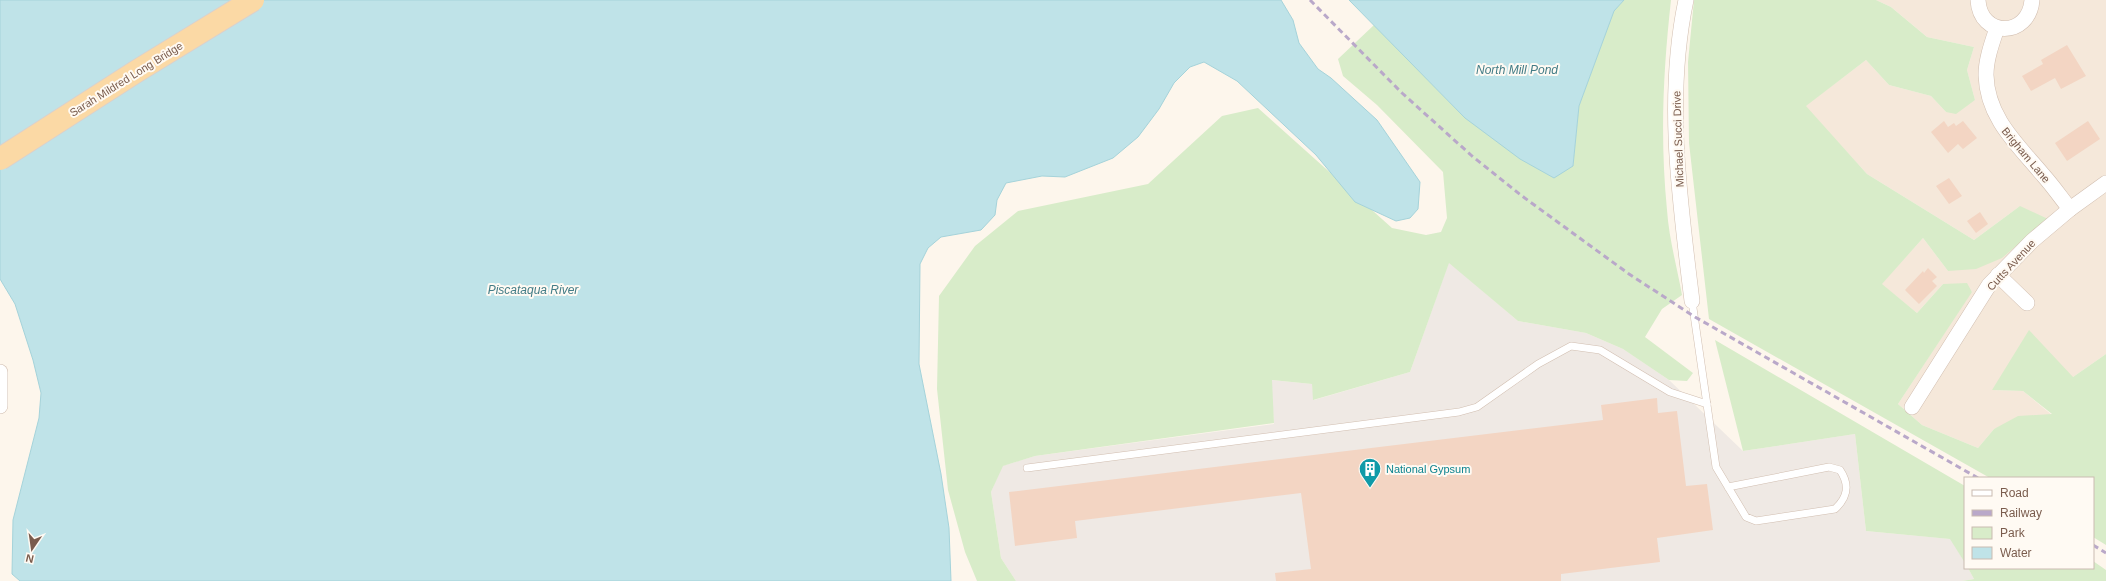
<svg xmlns="http://www.w3.org/2000/svg" width="2106" height="581" font-family="Helvetica,sans-serif">
  <rect width="100%" height="100%" fill="#fdf6ec"/>
  <path fill="#f5e8da" d="M1876 0H2106V354L2073 377 1992 390 2023 391 2052 415 1994 429 1978 448 1922 425 1898 404 1972 291 1943 284 1917 313 1881 284 1923 238 1948 271 2020 206 1974 240 1867 174 1805 106 1866 60 1889 85 1931 96 1946 112 1975 100 1967 70 1974 47 1927 37 1891 7Z"/>
  <path fill="#efe9e4" d="M1449 262 1518 321 1586 333 1623 349 1644 363 1669 380 1743 451 1855 434 1866 531 1951 539 1965 563V568H1968L1974 579 1962 581H1016L1001 558 991 492 1002 466 1035 456 1274 424 1271 380 1312 384 1314 400 1410 372Z"/>
  <g fill="#d8ecc9">
    <path d="M1624 0H1671C1663 72 1660 138 1667 210 1669 239 1677 267 1682 295L1662 309 1645 337 1693 373 1687 381 1669 380 1623 349 1586 333 1518 321 1449 263 1410 372 1313 400 1312 384 1272 380 1274 423 1035 456 1003 466 991 492 1001 558 1016 581H977L965 552 948 490 937 389 939 296 975 246 1018 211 1148 184 1222 116 1258 108 1392 228 1426 235 1441 232 1447 218 1443 172 1377 105 1343 76 1338 59 1374 25 1465 118 1573 166 1579 106 1614 10Z"/>
    <path d="M1694 0H1876L1891 7 1927 37 1974 47 1967 70 1975 100 1956 114 1946 112 1931 96 1889 85 1866 60 1806 106 1867 174 1974 240 2020 206 2048 219 2002 258 1976 269 1948 271 1923 238 1882 284 1917 313 1943 284 1967 283 1972 292 1898 404 1922 425 1978 448 1994 429 2018 416 2052 414 2023 391 1992 390 2029 330 2073 377 2106 354V545L2093 537V478H1990L1709 319 1689 143 1688 62Z"/>
    <path d="M1715 340 1965 486V563L1950 539 1866 531 1855 434 1743 451Z"/>
    <path d="M2093 561 2106 570V581H1962L1974 579 1968 568H2093Z"/>
  </g>
  <g fill="#bfe3e8" stroke="#a5d3da">
    <path d="M0 0H1281L1293 20 1299 43 1318 69 1331 78 1377 120 1420 182 1418 209 1410 218 1396 221 1355 202 1316 155 1237 81 1204 62 1190 67 1174 83 1159 109 1138 137 1113 158 1065 177 1042 176 1006 183 997 200 995 215 981 230 941 237 928 248 920 264 919 364 941 474 949 528 951 581H20L12 574 13 520 39 418 41 393 33 360 15 304 0 279Z"/>
    <path d="M1349 0H1624L1614 11 1579 106 1573 166 1554 178 1520 159 1465 118Z"/>
  </g>
  <g fill="#f3d5c3">
    <path d="M2067 45 2086 76 2061 89 2055 78 2031 91 2022 76 2043 64 2041 60Z"/>
    <path d="M1944 121 1948 127 1954 123 1956 126 1963 121 1977 138 1963 149 1958 144 1948 153 1931 132Z"/>
    <path d="M2088 121 2100 139 2067 161 2055 143Z"/>
    <path d="M1949 178 1962 196 1949 204 1936 186Z"/>
    <path d="M1980 212 1988 224 1976 233 1967 221Z"/>
    <path d="M1928 268 1937 277 1932 281 1937 286 1919 304 1905 290 1923 271 1924 273Z"/>
    <path d="M1657 398 1658 413 1677 411 1686 486 1707 484 1713 530 1657 538 1660 562 1561 574V581H1276L1275 573 1311 569 1301 493 1075 521 1077 538 1015 546 1009 492 1603 420 1601 405Z"/>
  </g>
  <g fill="none" stroke-linecap="round" stroke-linejoin="round">
    <g stroke="#d1beb0" stroke-width="8">
      <g id="service">
        <path d="M1692 301 1716 467 1746 517 1756 521 1835 509C1848 497 1850 485 1840 470L1829 467 1728 487"/>
        <path d="M1027 468 1459 412 1477 407 1538 364 1571 346 1600 350 1670 392 1707 404"/>
      </g>
    </g>
    <g stroke="#d1beb0" stroke-width="16">
      <g id="minor">
        <path d="M1686 0C1665 99 1680 202 1692 301"/>
        <path d="M1978 0C1980 38 2029 38 2032 0"/>
        <path d="M1997 28C1992 43 1986 59 1986 75 1987 118 2018 145 2043 175 2053 186 2061 198 2070 209"/>
        <path d="M1998 275 2027 303"/>
        <path d="M0 372V406"/>
        <path d="M1912 407 1989 285 2032 241 2070 209 2106 183"/>
      </g>
    </g>
    <use href="#service" stroke="#fff" stroke-width="7"/>
    <use href="#minor" stroke="#fff" stroke-width="15"/>
    <g stroke="#b9a8c9" stroke-width="3" stroke-dasharray="6 4" stroke-linecap="butt">
      <path d="M1310 0 1402 93 1472 156 1522 196 1629 274 1695 317 1978 478"/>
      <path d="M0 152 29 140 253 0"/>
      <path d="M2093 545 2106 553"/>
    </g>
    <g stroke="#dad1cd" stroke-width="24" stroke-linecap="butt">
      <path id="primary-bridge" d="M0 159 137 71 253 0"/>
    </g>
    <use href="#primary-bridge" stroke="#fbd9a5" stroke-width="22"/>
  </g>
  <defs>
    <g id="building-pin" transform="scale(1.15)"><path d="M0 17L-7.5 6A9.5 9.5 0 1 1 7.5 6Z" fill="#0f9aa8" stroke="#fffaf3"/><path d="M-4-6H4V6H1V3H-1V6H-4ZM-2.5-4.3h1.7v1.8h-1.7ZM.8-4.3h1.7v1.8H.8ZM-2.5-1h1.7V.8h-1.7ZM.8-1h1.7V.8H.8Z" fill="#fff"/></g>
  </defs>
  <g fill-rule="evenodd">
    <use href="#building-pin" x="1370" y="469"/>
  </g>
  <g text-anchor="middle" stroke-width="4" stroke-linejoin="round" paint-order="stroke">
    <g font-size="11" fill="#7a5c4d" stroke="#fffaf3">
      <text transform="translate(126 79) rotate(-32)" y="4">Sarah Mildred Long Bridge</text>
      <text transform="translate(1678 139) rotate(-92)" y="4">Michael Succi Drive</text>
      <text transform="translate(2026 155) rotate(50)" y="4">Brigham Lane</text>
      <text transform="translate(2011 265) rotate(-47)" y="4">Cutts Avenue</text>
    </g>
    <g font-size="11" fill="#0d838f" stroke="#fffaf3" text-anchor="start">
      <text x="1386" y="473">National Gypsum</text>
    </g>
    <g font-size="12" font-style="italic" fill="#437c86" stroke="#fffaf3">
      <text x="1517" y="74">North Mill Pond</text>
      <text x="533" y="294">Piscataqua River</text>
    </g>
  </g>
  <rect x="1964" y="477" width="130" height="92" fill="#fffaf3" stroke="#cabbb1"/>
  <rect x="1972" y="490" width="20" height="6" fill="#ffffff" stroke="#cabbb1"/>
  <text x="2000" y="497" font-size="12" fill="#7a5c4d">Road</text>
  <rect x="1972" y="510" width="20" height="6" fill="#b9a8c9" stroke="#cabbb1"/>
  <text x="2000" y="517" font-size="12" fill="#7a5c4d">Railway</text>
  <rect x="1972" y="527" width="20" height="12" fill="#d8ecc9" stroke="#cabbb1"/>
  <text x="2000" y="537" font-size="12" fill="#7a5c4d">Park</text>
  <rect x="1972" y="547" width="20" height="12" fill="#bfe3e8" stroke="#cabbb1"/>
  <text x="2000" y="557" font-size="12" fill="#7a5c4d">Water</text>
  <g transform="translate(32 549) rotate(193)" stroke="#fffaf3" stroke-width="3" paint-order="stroke">
  <path d="M0-3L7 15L0 10L-7 15Z" fill="#7a5c4d"/>
  <text y="-6" font-size="11" font-weight="bold" text-anchor="middle" fill="#7a5c4d">N</text>
  </g>
</svg>
